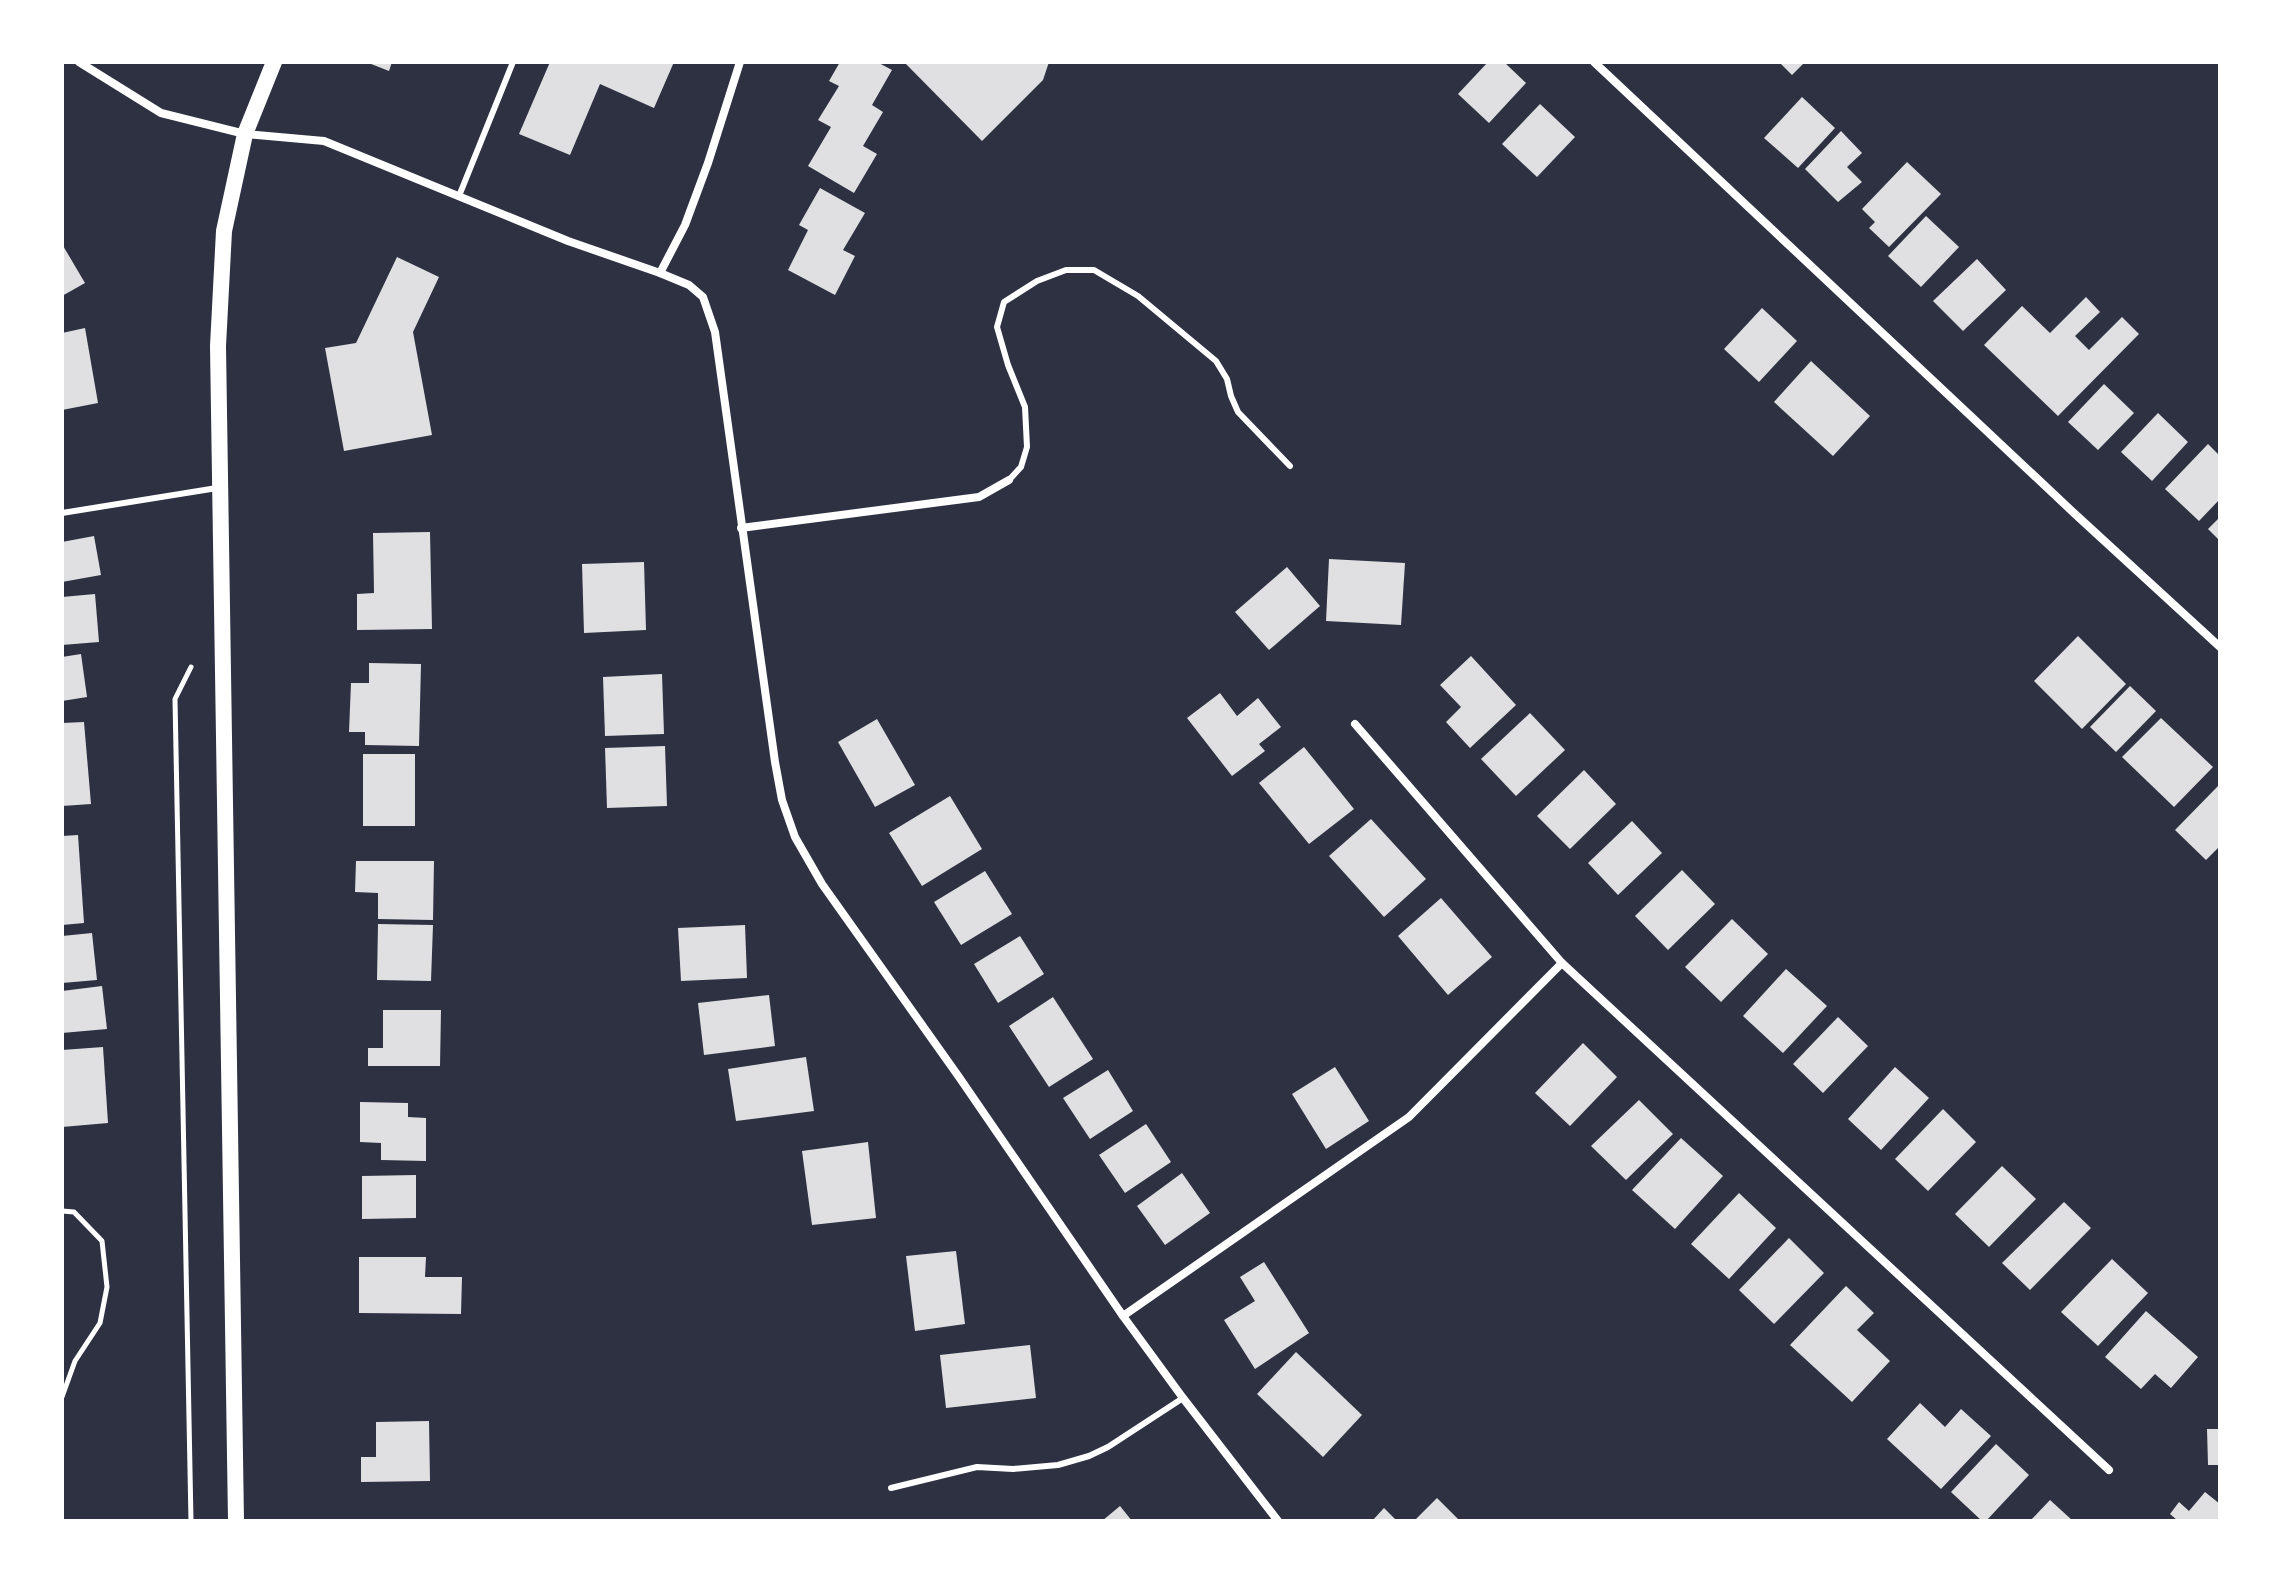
<svg xmlns="http://www.w3.org/2000/svg" width="2282" height="1583" font-family="'PT Serif',serif">
  <rect width="100%" height="100%" fill="#2d3142"/>
  <g fill="#e0e0e3">
    <path d="M366 62H392L389 71Z"/>
    <path d="M550 62H674L654 108 600 84 570 155 519 134Z"/>
    <path d="M840 62H877L892 70 872 105 883 112 863 146 877 154 854 193 808 166 831 127 818 120 839 86 829 81Z"/>
    <path d="M904 62H1049L1043 80 982 141Z"/>
    <path d="M1488 62H1504L1526 83 1489 123 1458 94Z"/>
    <path d="M1779 62H1805L1792 75Z"/>
    <path d="M1802 97 1835 128 1798 168 1764 138Z"/>
    <path d="M1540 104 1575 137 1537 177 1502 144Z"/>
    <path d="M1841 131 1862 153 1847 167 1862 182 1838 202 1805 169Z"/>
    <path d="M1907 162 1941 194 1889 247 1869 228 1875 222 1862 209Z"/>
    <path d="M820 188 865 213 843 250 855 256 835 295 788 270 808 230 799 225Z"/>
    <path d="M1926 216 1959 247 1921 287 1888 256Z"/>
    <path d="M62 244 85 283 62 296Z"/>
    <path d="M397 257 439 277 413 332 432 435 344 451 325 348 356 343Z"/>
    <path d="M1977 259 2006 290 1963 331 1933 301Z"/>
    <path d="M2086 297 2100 312 2075 336 2089 350 2122 317 2139 334 2058 416 1984 345 2022 306 2050 333Z"/>
    <path d="M1762 308 1797 341 1759 382 1724 349Z"/>
    <path d="M85 328 98 403 62 410V333Z"/>
    <path d="M1811 361 1870 416 1833 456 1774 402Z"/>
    <path d="M2104 384 2134 413 2098 450 2068 422Z"/>
    <path d="M2158 413 2188 442 2152 481 2121 452Z"/>
    <path d="M2208 444 2220 456V499L2199 521 2165 489Z"/>
    <path d="M2220 517V541L2208 529Z"/>
    <path d="M430 532 432 629 357 630V594L374 593 373 533Z"/>
    <path d="M94 536 101 575 62 582V542Z"/>
    <path d="M1329 559 1405 563 1401 625 1326 621Z"/>
    <path d="M644 562 646 630 584 633 582 564Z"/>
    <path d="M1287 567 1320 606 1269 650 1235 612Z"/>
    <path d="M95 594 99 642 62 645V597Z"/>
    <path d="M2078 636 2126 684 2082 729 2034 681Z"/>
    <path d="M81 654 87 697 62 701V657Z"/>
    <path d="M1471 656 1516 705 1470 748 1446 722 1461 707 1440 685Z"/>
    <path d="M369 663 421 664 419 746 365 745V732H349L351 683H369Z"/>
    <path d="M662 674 664 734 605 736 603 677Z"/>
    <path d="M2130 686 2156 711 2116 752 2090 727Z"/>
    <path d="M1220 693 1237 716 1258 698 1281 727 1259 744 1265 751 1232 776 1187 718Z"/>
    <path d="M1530 713 1565 750 1516 796 1481 759Z"/>
    <path d="M2161 718 2213 767 2174 807 2122 757Z"/>
    <path d="M877 719 915 785 875 807 838 742Z"/>
    <path d="M84 722 91 804 62 806V723Z"/>
    <path d="M665 746 667 806 607 808 605 748Z"/>
    <path d="M1304 747 1354 809 1309 844 1259 783Z"/>
    <rect x="363" y="754" width="52" height="72"/>
    <path d="M1584 770 1616 804 1570 849 1537 816Z"/>
    <path d="M2220 784V846L2206 860 2175 830Z"/>
    <path d="M950 796 982 849 922 886 889 833Z"/>
    <path d="M1371 819 1426 879 1384 917 1329 856Z"/>
    <path d="M1632 821 1662 853 1618 895 1588 863Z"/>
    <path d="M78 835 84 923 62 925V836Z"/>
    <path d="M356 861H434L433 920 378 919V893L355 892Z"/>
    <path d="M1682 870 1715 904 1668 950 1635 916Z"/>
    <path d="M985 871 1012 914 961 945 934 902Z"/>
    <path d="M1441 898 1492 957 1448 995 1398 936Z"/>
    <path d="M1732 919 1768 954 1721 1002 1685 967Z"/>
    <path d="M378 924 433 925 431 981 377 980Z"/>
    <path d="M745 925 747 978 681 981 678 928Z"/>
    <path d="M92 933 97 980 62 983V936Z"/>
    <path d="M1020 936 1044 974 998 1003 974 964Z"/>
    <path d="M1786 969 1827 1006 1783 1053 1743 1016Z"/>
    <path d="M102 986 107 1029 62 1033V991Z"/>
    <path d="M769 995 775 1046 704 1055 698 1003Z"/>
    <path d="M1053 997 1093 1059 1049 1087 1009 1026Z"/>
    <path d="M383 1010H441L440 1066H368V1048H383Z"/>
    <path d="M1838 1017 1868 1046 1823 1093 1793 1064Z"/>
    <path d="M1583 1043 1617 1077 1570 1126 1535 1093Z"/>
    <path d="M103 1047 108 1123 62 1127V1050Z"/>
    <path d="M806 1057 814 1111 736 1121 728 1069Z"/>
    <path d="M1335 1067 1369 1121 1326 1149 1292 1094Z"/>
    <path d="M1895 1067 1929 1098 1881 1150 1848 1119Z"/>
    <path d="M1108 1070 1133 1111 1090 1139 1063 1098Z"/>
    <path d="M1639 1100 1673 1134 1626 1180 1591 1146Z"/>
    <path d="M360 1102 408 1103V1117L426 1118V1161L381 1160V1143L360 1142Z"/>
    <path d="M1943 1109 1976 1142 1928 1191 1895 1159Z"/>
    <path d="M1146 1124 1171 1162 1125 1193 1099 1155Z"/>
    <path d="M1681 1138 1723 1176 1675 1229 1632 1190Z"/>
    <path d="M868 1142 876 1218 812 1225 802 1151Z"/>
    <path d="M2002 1166 2036 1199 1989 1247 1955 1214Z"/>
    <path d="M1182 1173 1210 1213 1165 1245 1137 1206Z"/>
    <path d="M416 1175V1218L362 1219V1176Z"/>
    <path d="M1739 1193 1776 1228 1729 1279 1691 1244Z"/>
    <path d="M2064 1202 2091 1228 2030 1290 2002 1263Z"/>
    <path d="M1789 1238 1824 1273 1774 1324 1739 1290Z"/>
    <path d="M956 1251 965 1324 915 1331 906 1256Z"/>
    <path d="M359 1257H426L425 1277H462L461 1314 359 1313Z"/>
    <path d="M2112 1259 2148 1293 2098 1346 2061 1312Z"/>
    <path d="M1264 1262 1309 1333 1255 1369 1224 1320 1255 1301 1240 1277Z"/>
    <path d="M1846 1286 1874 1313 1857 1330 1890 1361 1852 1402 1790 1345Z"/>
    <path d="M2146 1311 2198 1357 2171 1388 2155 1374 2141 1389 2105 1357Z"/>
    <path d="M1030 1345 1036 1398 946 1408 940 1355Z"/>
    <path d="M1296 1352 1362 1415 1323 1457 1257 1394Z"/>
    <path d="M1920 1403 1945 1427 1961 1409 1991 1436 1941 1489 1887 1439Z"/>
    <path d="M429 1421 430 1481 361 1482V1457H376V1422Z"/>
    <path d="M2207 1429H2220V1465H2208Z"/>
    <path d="M1996 1444 2029 1475 1986 1521H1982L1951 1492Z"/>
    <path d="M2205 1492 2220 1504V1521H2176L2177 1520 2170 1514 2179 1502 2189 1511Z"/>
    <path d="M1437 1498 1460 1521H1414Z"/>
    <path d="M2050 1500 2073 1521H2030Z"/>
    <path d="M1120 1506 1132 1521H1102Z"/>
    <path d="M1384 1508 1397 1521H1372Z"/>
  </g>
  <g fill="none" stroke-linecap="round" stroke-linejoin="round">
    <g stroke="#fff" stroke-width="5">
      <path d="M191 667 175 699 191 1521"/>
      <path d="M62 1211 74 1212 102 1241 107 1287 100 1323 75 1361 62 1397"/>
    </g>
    <g stroke="#fff" stroke-width="6">
      <path d="M459 196 513 62"/>
      <path d="M1009 480 1021 467 1027 447 1025 407 1008 365 997 327 1004 302 1037 281 1066 270H1094L1138 296 1216 361 1227 379 1231 396 1238 412 1290 466"/>
      <path d="M62 513 217 488"/>
      <path d="M891 1488 977 1467 1013 1469 1058 1465 1089 1456 1108 1447 1183 1398"/>
    </g>
    <g stroke="#fff" stroke-width="8">
      <path d="M79 62 161 113 245 134 324 141 568 241 660 273 689 285 703 297 715 332 775 762 782 800 795 837 822 884 959 1077 1123 1316 1183 1398 1278 1521"/>
      <path d="M1594 62 2075 514 2220 647"/>
      <path d="M660 273 685 225 708 163 740 62"/>
      <path d="M741 528 979 497 1009 480"/>
      <path d="M1355 724 1562 963"/>
      <path d="M1123 1316 1409 1117 1562 963 2109 1470"/>
    </g>
    <path stroke="#fff" stroke-width="16" d="M236 1521 218 346 224 231 245 134 274 62"/>
  </g>
  <rect width="2282" height="1583" fill="none" stroke="#ffffff" stroke-width="128"/>
</svg>
